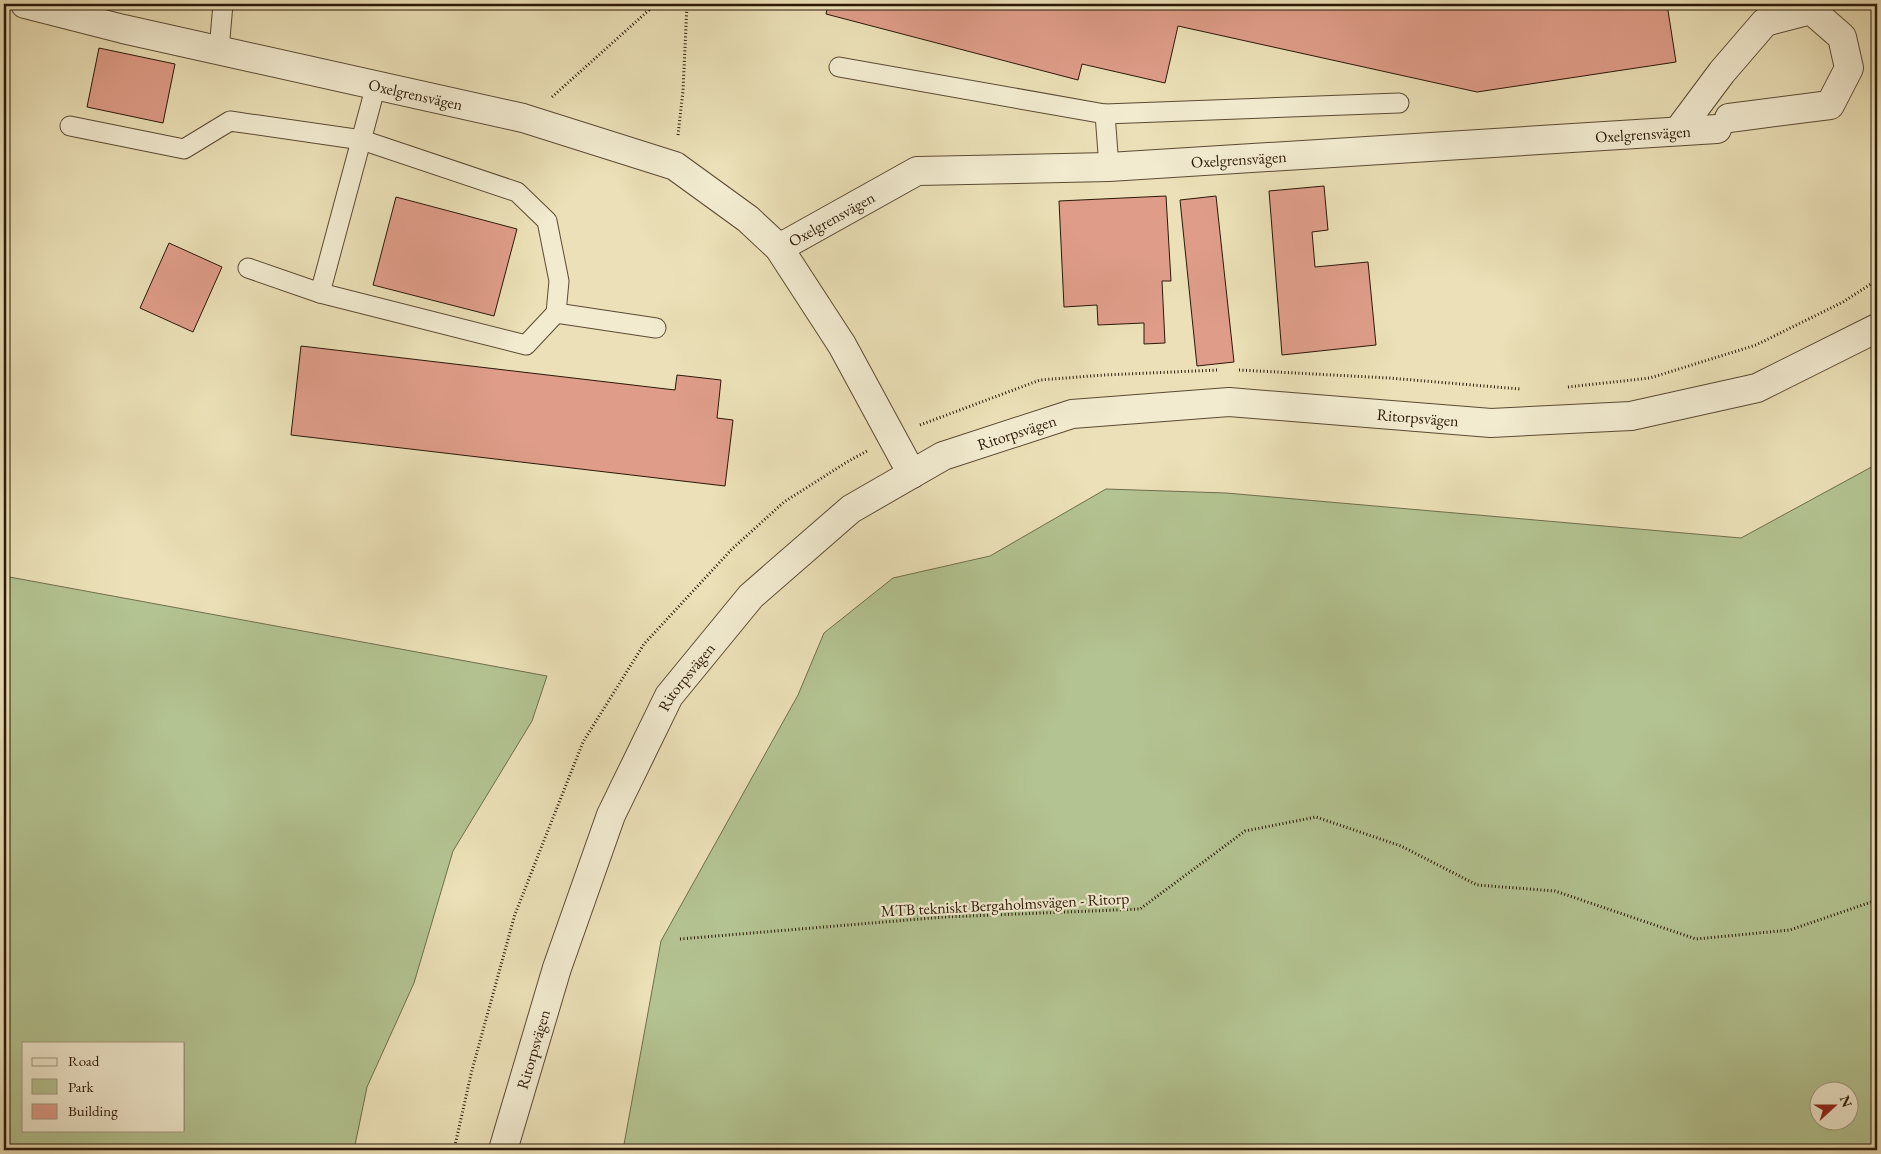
<svg xmlns="http://www.w3.org/2000/svg" width="1881" height="1154" font-family="'EB Garamond',serif">
  <rect width="100%" height="100%" fill="#ebe0b7"/>
  <filter id="stains"><feTurbulence type="fractalNoise" baseFrequency=".004" numOctaves="4"/><feColorMatrix values="0 0 0 0 .2 0 0 0 0 .09 0 0 0 0 .02 0 0 0 .5 -.17"/></filter>
  <radialGradient id="worn" r=".72"><stop offset=".6" stop-color="#630" stop-opacity="0"/><stop offset="1" stop-color="#630" stop-opacity=".3"/></radialGradient>
  <g fill="#b3c391" stroke="#6f6e4c" fill-rule="evenodd">
    <path d="M1877 464V1150H623L661 941 798 695 824 633 893 578 990 556 1106 489 1226 493 1741 538ZM1818 1092H1848V1122H1818Z"/>
    <path d="M4 576 547 676 532 721 453 851 414 983 367 1087 354 1150H4ZM24 1043H184V1130H24Z"/>
  </g>
  <g fill="#df9d89" stroke="#2b1807">
    <path d="M828 4H1667L1676 62 1477 92 1178 26 1165 83 1082 64 1078 80 826 14Z"/>
    <path d="M99 48 175 64 163 123 87 107Z"/>
    <path d="M1324 186 1328 230 1312 232 1315 267 1368 262 1376 345 1282 355 1269 191Z"/>
    <path d="M1166 196 1171 281H1162L1165 343 1144 344V323L1098 325 1097 305 1064 307 1059 201Z"/>
    <path d="M1216 196 1234 362 1197 366 1180 200Z"/>
    <path d="M396 197 517 229 494 316 373 285Z"/>
    <path d="M169 243 222 267 193 332 140 308Z"/>
    <path d="M301 346 675 390 677 375 721 380 717 418 733 420 725 486 291 435Z"/>
  </g>
  <g fill="none" stroke-linecap="round" stroke-linejoin="round">
    <g stroke="#5b4a33" stroke-width="21">
      <g id="service">
        <path d="M219 50 223 4"/>
        <path d="M839 67 1105 114 1109 167"/>
        <path d="M1105 114 1399 103"/>
        <path d="M70 126 184 149 230 121 362 140 517 192 547 221 559 281 556 313 656 328"/>
        <path d="M248 268 320 293 376 85"/>
        <path d="M320 293 526 345 556 313"/>
      </g>
    </g>
    <g stroke="#5b4a33" stroke-width="30">
      <g id="minor">
        <path id="s1" d="M25 4 123 29 523 118 675 166 748 219 779 248 842 345 912 474"/>
        <path d="M1678 131 1722 72 1765 22 1811 10 1842 37 1849 68 1830 105 1729 118"/>
        <path id="s2" d="M779 248 917 171 1109 167 1717 129"/>
      </g>
    </g>
    <g stroke="#5b4a33" stroke-width="30">
      <g id="tertiary">
        <path id="s3" d="M503 1150 557 968 611 815 669 696 751 596 851 509 943 456 1072 414 1229 402 1491 423 1631 416 1757 388 1877 328"/>
      </g>
    </g>
    <g stroke="#2b1807" stroke-width="3" stroke-dasharray="1 2.5" stroke-linecap="butt">
      <path d="M552 97 649 10 652 4"/>
      <path d="M678 135 683 91 687 4"/>
      <path d="M1239 370 1389 378 1520 389"/>
      <path d="M1568 387 1650 378 1756 345 1843 302 1877 280"/>
      <path d="M920 425 1040 380 1104 375 1218 370"/>
      <path d="M680 939 944 917 1140 909 1245 831 1316 817 1401 846 1477 885 1555 891 1696 939 1790 930 1877 900"/>
      <path d="M454 1150 471 1074 515 914 583 742 644 644 732 549 784 502 847 462 867 451"/>
    </g>
    <use href="#service" stroke="#f2ebd0" stroke-width="19"/>
    <use href="#minor" stroke="#f2ebd0" stroke-width="28"/>
    <use href="#tertiary" stroke="#f2ebd0" stroke-width="28"/>
  </g>
  <g text-anchor="middle" stroke-width="4.5" stroke-linejoin="round" paint-order="stroke">
    <g font-size="16" fill="#2b1807" stroke="#f2ebd0">
      <text dy="6" stroke="none"><textPath href="#s1" startOffset="401">Oxelgrensvägen</textPath></text>
      <text dy="6" stroke="none"><textPath href="#s2" startOffset="885">Oxelgrensvägen</textPath></text>
      <text dy="6" stroke="none"><textPath href="#s2" startOffset="480">Oxelgrensvägen</textPath></text>
      <text dy="6" stroke="none"><textPath href="#s2" startOffset="60">Oxelgrensvägen</textPath></text>
      <text dy="6" stroke="none"><textPath href="#s3" startOffset="1335">Ritorpsvägen</textPath></text>
      <text dy="6" stroke="none"><textPath href="#s3" startOffset="930">Ritorpsvägen</textPath></text>
      <text dy="6" stroke="none"><textPath href="#s3" startOffset="510">Ritorpsvägen</textPath></text>
      <text transform="translate(1005 904) rotate(-3)" y="6">MTB tekniskt Bergaholmsvägen - Ritorp</text>
      <text dy="6" stroke="none"><textPath href="#s3" startOffset="105">Ritorpsvägen</textPath></text>
    </g>
  </g>
  <rect width="1881" height="1154" fill="none" stroke="#ebe0b7" stroke-width="20"/>
  <rect x="5" y="5" width="1871" height="1144" fill="none" stroke="#2b1807" stroke-width="2.5"/>
  <rect x="10" y="10" width="1861" height="1134" fill="none" stroke="#2b1807"/>
  <rect x="22" y="1042" width="162" height="90" fill="#f2ebd0" stroke="#a29780"/>
  <rect x="32" y="1058" width="25" height="8" fill="#f2ebd0" stroke="#a29780"/>
  <text x="68" y="1066" font-size="15" fill="#2b1807">Road</text>
  <rect x="32" y="1079" width="25" height="15" fill="#b3c391" stroke="#a29780"/>
  <text x="68" y="1092" font-size="15" fill="#2b1807">Park</text>
  <rect x="32" y="1104" width="25" height="15" fill="#df9d89" stroke="#a29780"/>
  <text x="68" y="1116" font-size="15" fill="#2b1807">Building</text>
  <g transform="translate(1834 1106) rotate(69)"><circle r="24" fill="#f2ebd0" stroke="#a29780"/>
  <path d="M0-4L9 19L0 12L-9 19Z" fill="#8f2418"/>
  <text y="-8" font-size="14" font-weight="bold" text-anchor="middle" fill="#2b1807">N</text>
  </g>
  <rect width="100%" height="100%" filter="url(#stains)"/>
  <rect width="100%" height="100%" fill="url(#worn)"/>
</svg>
